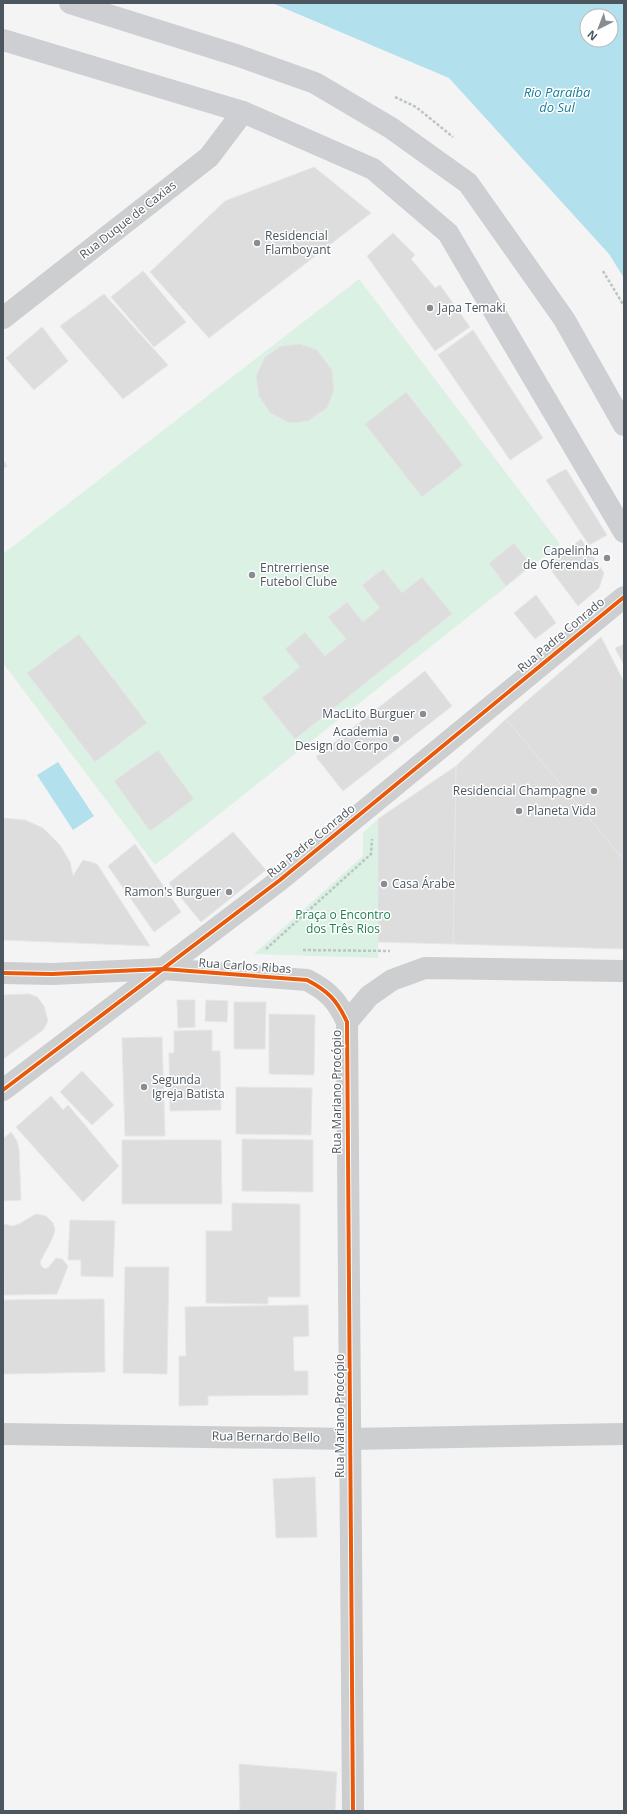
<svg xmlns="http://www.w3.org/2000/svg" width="627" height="1814" font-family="'Open Sans',sans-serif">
  <rect width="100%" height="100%" fill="#f4f4f4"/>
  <g fill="#dbf1e3">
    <path d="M359 279 560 544 155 865 3 663V554Z"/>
    <path d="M378 819V958L254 954 363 856V833Z"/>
  </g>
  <g fill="#b2e0ec" fill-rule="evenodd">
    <path d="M272 3H624V278L609 254 449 78ZM587 16H611V40H587Z"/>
    <path d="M58 762 94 816 73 830 37 775Z"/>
  </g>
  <g fill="#ddddde" stroke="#e5e6e7">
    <path d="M314 167 371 213 209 338 150 272 225 201Z"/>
    <path d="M393 233 415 255 411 259 435 288 440 285 470 327 435 351 367 256Z"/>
    <path d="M143 271 186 322 154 347 111 297Z"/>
    <path d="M104 294 168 365 123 399 60 326Z"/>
    <path d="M42 327 68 361 34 390 6 358Z"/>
    <path d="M473 330 543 438 510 460 438 355Z"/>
    <path d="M300 344 317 350 332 370 334 390 327 408 308 421 290 423 270 413 259 396 256 376 265 357 281 346Z"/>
    <path d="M406 392 463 465 422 497 365 424Z"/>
    <path d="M3 460 7 466 3 469Z"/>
    <path d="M566 469 607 535 589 545 546 480Z"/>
    <path d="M581 539 604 573 599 588 578 606 548 566Z"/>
    <path d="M514 543 531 565 506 586 489 563Z"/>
    <path d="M383 569 402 593 422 577 452 614 295 739 262 698 300 667 285 649 305 632 325 656 346 639 328 617 347 602 363 622 380 608 362 585Z"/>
    <path d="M536 595 556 623 535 639 514 613Z"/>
    <path d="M79 634 147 723 95 762 27 673Z"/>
    <path d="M601 637 624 682V863L506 719Z"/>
    <path d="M624 644V665L615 648Z"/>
    <path d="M425 671 452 706 343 791 316 757Z"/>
    <path d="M506 719 624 860V949L453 944 456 766Z"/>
    <path d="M158 750 194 799 150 831 114 781Z"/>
    <path d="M456 766 453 944 378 942V819Z"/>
    <path d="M3 818 25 820 43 828 60 845 70 862 73 876 83 860 97 864 150 946 3 940Z"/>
    <path d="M233 832 266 870 201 922 169 883Z"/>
    <path d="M135 844 181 912 154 932 108 866Z"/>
    <path d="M29 994 37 997 44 1006 48 1021 43 1030 3 1059V995Z"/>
    <path d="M177 1000H195V1027L178 1028Z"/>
    <path d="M206 1000 228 1001 227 1022 205 1021Z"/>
    <path d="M234 1002H266L265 1049H234Z"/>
    <path d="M269 1014 315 1015 314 1075 269 1074Z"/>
    <path d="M212 1030V1051H220L221 1110 170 1111 169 1053H174V1031Z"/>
    <path d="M162 1037 165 1136H125L122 1038Z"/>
    <path d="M82 1071 114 1105 92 1125 60 1092Z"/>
    <path d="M236 1087 312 1088 311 1135 236 1134Z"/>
    <path d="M51 1096 63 1110 68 1105 119 1166 83 1202 16 1127Z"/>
    <path d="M11 1132 17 1141 19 1150 21 1200 3 1201V1139Z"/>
    <path d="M242 1139 313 1140V1192L242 1191Z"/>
    <path d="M122 1140H221L222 1204H122Z"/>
    <path d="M232 1203 300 1204V1297H268V1304L206 1303V1231H232Z"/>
    <path d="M36 1214 46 1216 53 1223 55 1230 52 1239 40 1262 41 1266 45 1269 49 1267 56 1258 62 1259 68 1266 57 1294 4 1295 3 1224 13 1226 19 1224Z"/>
    <path d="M70 1220 115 1221 113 1277 81 1276V1260H68Z"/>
    <path d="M125 1267H169L167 1374 123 1373Z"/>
    <path d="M104 1299 105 1372 3 1374V1300Z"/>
    <path d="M308 1305 309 1336 293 1337 294 1371H308V1395L208 1396V1405L179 1406V1356H186L185 1307Z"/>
    <path d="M315 1477 317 1537 276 1538 273 1479Z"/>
    <path d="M239 1764 337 1772 335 1811H240Z"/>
  </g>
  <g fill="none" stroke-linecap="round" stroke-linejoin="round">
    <g stroke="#bbc5c2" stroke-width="2.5" stroke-dasharray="3 2" stroke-linecap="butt">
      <path d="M395 97 416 107 453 137"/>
      <path d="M603 271 624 306"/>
      <path d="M266 949 371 854 372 839"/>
      <path d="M303 950 390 951"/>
    </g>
    <g stroke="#cccecf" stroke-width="22">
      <path d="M3 318 209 157 243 112"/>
      <path d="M3 973 52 974 163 969 307 980C328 991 337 1000 347 1022L353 1811"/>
      <path d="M347 1022 369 996 392 980 425 968 624 971"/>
      <path d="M3 1090 280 880 624 597"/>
      <path d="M3 1434 350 1439 624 1434"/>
    </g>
    <g stroke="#cdcfd2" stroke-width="22">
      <path d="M70 3 239 56 315 83 391 128 468 183 564 319 624 425"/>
      <path d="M3 40 243 112 373 169 448 233 624 532"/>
    </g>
    <g stroke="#fff" stroke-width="6">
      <g id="cycleway">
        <path d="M3 973 52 974 163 969 307 980C328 991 337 1000 347 1022L353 1811"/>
        <path d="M3 1090 280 880 624 597"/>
      </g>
    </g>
    <use href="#cycleway" stroke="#e8590c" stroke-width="4"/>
  </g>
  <g fill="#878d93" stroke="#fff" stroke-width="1.5">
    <circle cx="257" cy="243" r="4"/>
    <circle cx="430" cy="308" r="4"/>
    <circle cx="607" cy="558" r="4"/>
    <circle cx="252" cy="575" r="4"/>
    <circle cx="423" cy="714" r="4"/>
    <circle cx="396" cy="739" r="4"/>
    <circle cx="594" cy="791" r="4"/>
    <circle cx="519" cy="811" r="4"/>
    <circle cx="384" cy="884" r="4"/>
    <circle cx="229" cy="892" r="4"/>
    <circle cx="144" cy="1087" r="4"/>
  </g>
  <g text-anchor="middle" stroke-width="3" stroke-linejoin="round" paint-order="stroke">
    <g font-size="12" fill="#4c565f" stroke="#fff">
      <text transform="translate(128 220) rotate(-38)" y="4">Rua Duque de Caxias</text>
      <text transform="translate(561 635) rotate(-40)" y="4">Rua Padre Conrado</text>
      <text transform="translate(311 841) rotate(-39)" y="4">Rua Padre Conrado</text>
      <text transform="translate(245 966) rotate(4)" y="4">Rua Carlos Ribas</text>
      <text transform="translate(337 1092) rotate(-90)" y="4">Rua Mariano Procópio</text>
      <text transform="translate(340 1416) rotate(-90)" y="4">Rua Mariano Procópio</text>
      <text transform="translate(266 1437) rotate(1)" y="4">Rua Bernardo Bello</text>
    </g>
    <g font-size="12" fill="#4c565f" stroke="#fff" text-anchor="start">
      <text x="265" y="240">Residencial<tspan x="265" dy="14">Flamboyant</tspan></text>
      <text x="438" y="312">Japa Temaki</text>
      <text x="599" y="555" text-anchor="end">Capelinha<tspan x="599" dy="14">de Oferendas</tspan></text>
      <text x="260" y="572">Entrerriense<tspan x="260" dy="14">Futebol Clube</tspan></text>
      <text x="415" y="718" text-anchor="end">MacLito Burguer</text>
      <text x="388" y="736" text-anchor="end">Academia<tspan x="388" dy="14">Design do Corpo</tspan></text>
      <text x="586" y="795" text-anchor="end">Residencial Champagne</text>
      <text x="527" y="815">Planeta Vida</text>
      <text x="392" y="888">Casa Árabe</text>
      <text x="221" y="896" text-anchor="end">Ramon's Burguer</text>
      <text x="152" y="1084">Segunda<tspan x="152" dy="14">Igreja Batista</tspan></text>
    </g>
    <g font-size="12" fill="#1e7f4e" stroke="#fff">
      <text x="343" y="919">Praça o Encontro<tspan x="343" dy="14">dos Três Rios</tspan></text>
    </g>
    <g font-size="13" font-style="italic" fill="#167e99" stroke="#fff">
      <text x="557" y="97">Rio Paraíba<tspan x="557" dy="15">do Sul</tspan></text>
    </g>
  </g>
  <rect width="627" height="1814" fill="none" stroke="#4c565f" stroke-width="8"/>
  <g transform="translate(599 28) rotate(222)"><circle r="19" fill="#ffffff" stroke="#b7bbbf"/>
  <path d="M0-3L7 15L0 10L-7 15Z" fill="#878d93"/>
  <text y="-6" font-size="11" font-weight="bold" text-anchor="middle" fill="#4c565f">N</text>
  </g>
</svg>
